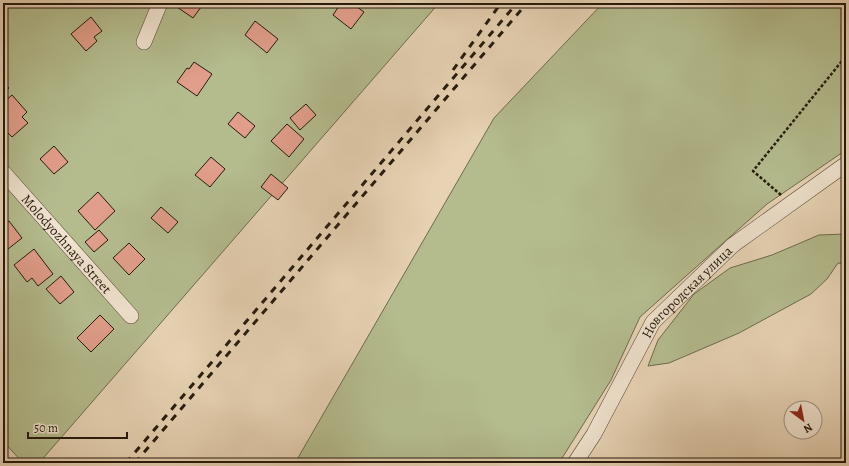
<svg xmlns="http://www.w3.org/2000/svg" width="849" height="466" font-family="Alegreya,serif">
  <rect width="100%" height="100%" fill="#e7d3b4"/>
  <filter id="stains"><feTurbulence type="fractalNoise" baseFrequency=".005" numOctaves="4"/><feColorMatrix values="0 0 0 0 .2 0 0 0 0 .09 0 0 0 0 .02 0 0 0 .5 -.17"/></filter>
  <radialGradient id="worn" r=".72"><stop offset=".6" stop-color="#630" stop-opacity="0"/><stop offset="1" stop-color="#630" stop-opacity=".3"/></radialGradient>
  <g fill="#b4bc8e" stroke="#6c6b4e">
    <path d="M3 3H439L39 463H23L3 441Z"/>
    <path d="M603 3H846V150L767 204 640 317 611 380 559 463H295L494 118Z"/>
    <path d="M846 234V264L838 263 827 279 811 294 739 333 669 363 648 366 658 340 694 294 730 268 772 255 819 235Z"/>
  </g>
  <g fill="#e19e8a" stroke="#241a0d">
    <path d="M175 3H204L193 18 174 5Z"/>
    <path d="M341 3H352L364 12 351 29 333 15Z"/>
    <path d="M91 17 102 31 94 37 97 41 86 51 71 34Z"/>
    <path d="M255 21 278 39 267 53 245 35Z"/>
    <path d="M194 62 212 74 197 96 177 82 187 68 189 69Z"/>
    <path d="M3 82 9 88 3 94Z"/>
    <path d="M12 95 27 112 22 117 28 123 12 137 6 131 3 133V103Z"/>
    <path d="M306 104 316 115 300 130 290 118Z"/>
    <path d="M238 112 255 126 245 138 228 124Z"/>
    <path d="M287 124 304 139 289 157 271 141Z"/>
    <path d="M54 146 68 162 54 174 40 159Z"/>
    <path d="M211 157 225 169 210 187 195 175Z"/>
    <path d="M271 174 288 188 278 200 261 187Z"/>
    <path d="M98 192 115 211 95 230 78 211Z"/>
    <path d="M161 207 178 222 168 233 151 218Z"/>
    <path d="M9 221 22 238 3 253V225Z"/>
    <path d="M99 230 108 240 94 252 85 242Z"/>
    <path d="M129 243 145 259 129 275 113 258Z"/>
    <path d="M34 249 53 274 38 286 32 278 27 282 14 265Z"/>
    <path d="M61 276 74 292 60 304 46 289Z"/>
    <path d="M100 315 114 329 91 352 77 338Z"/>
  </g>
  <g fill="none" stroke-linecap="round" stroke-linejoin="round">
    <g stroke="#554837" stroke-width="16">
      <g id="minor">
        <path d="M144 42 160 3"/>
        <path id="s1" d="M3 172 131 316"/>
        <path id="s2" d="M575 463 594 434 653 322 733 245 846 164"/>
      </g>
    </g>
    <path stroke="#241a0d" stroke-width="2.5" stroke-dasharray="3 2" stroke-linecap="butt" d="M781 195 753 171 846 56"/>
    <use href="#minor" stroke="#efe2ce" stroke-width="15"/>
    <g stroke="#241a0d" stroke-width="3" stroke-dasharray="7 7" stroke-linecap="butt">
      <path d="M453 70 501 3"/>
      <path d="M126 463 517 3"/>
      <path d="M135 463 527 3"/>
    </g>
  </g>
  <g text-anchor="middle" stroke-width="3.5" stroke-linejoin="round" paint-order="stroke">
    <g font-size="14" fill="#241a0d" stroke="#efe2ce">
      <text dy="5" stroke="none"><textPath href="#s1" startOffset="96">Molodyozhnaya Street</textPath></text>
      <text dy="5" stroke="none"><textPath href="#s2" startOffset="206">Новгородская улица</textPath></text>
    </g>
  </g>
  <rect width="849" height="466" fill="none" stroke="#e7d3b4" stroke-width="16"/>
  <rect x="4" y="4" width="841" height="458" fill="none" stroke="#241a0d" stroke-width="2"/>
  <rect x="8" y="8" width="833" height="450" fill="none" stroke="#241a0d"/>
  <g transform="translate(803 420) rotate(148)"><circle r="19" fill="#efe2ce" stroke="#9e9281"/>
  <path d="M0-3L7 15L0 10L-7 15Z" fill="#8f2418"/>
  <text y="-6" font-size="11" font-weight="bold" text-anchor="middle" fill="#241a0d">N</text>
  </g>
  <path d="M28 432v6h99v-6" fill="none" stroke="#241a0d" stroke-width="2"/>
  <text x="34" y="432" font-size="12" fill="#241a0d" stroke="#efe2ce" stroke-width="3" paint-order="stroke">50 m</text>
  <rect width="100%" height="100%" filter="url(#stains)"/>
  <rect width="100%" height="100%" fill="url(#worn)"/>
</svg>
